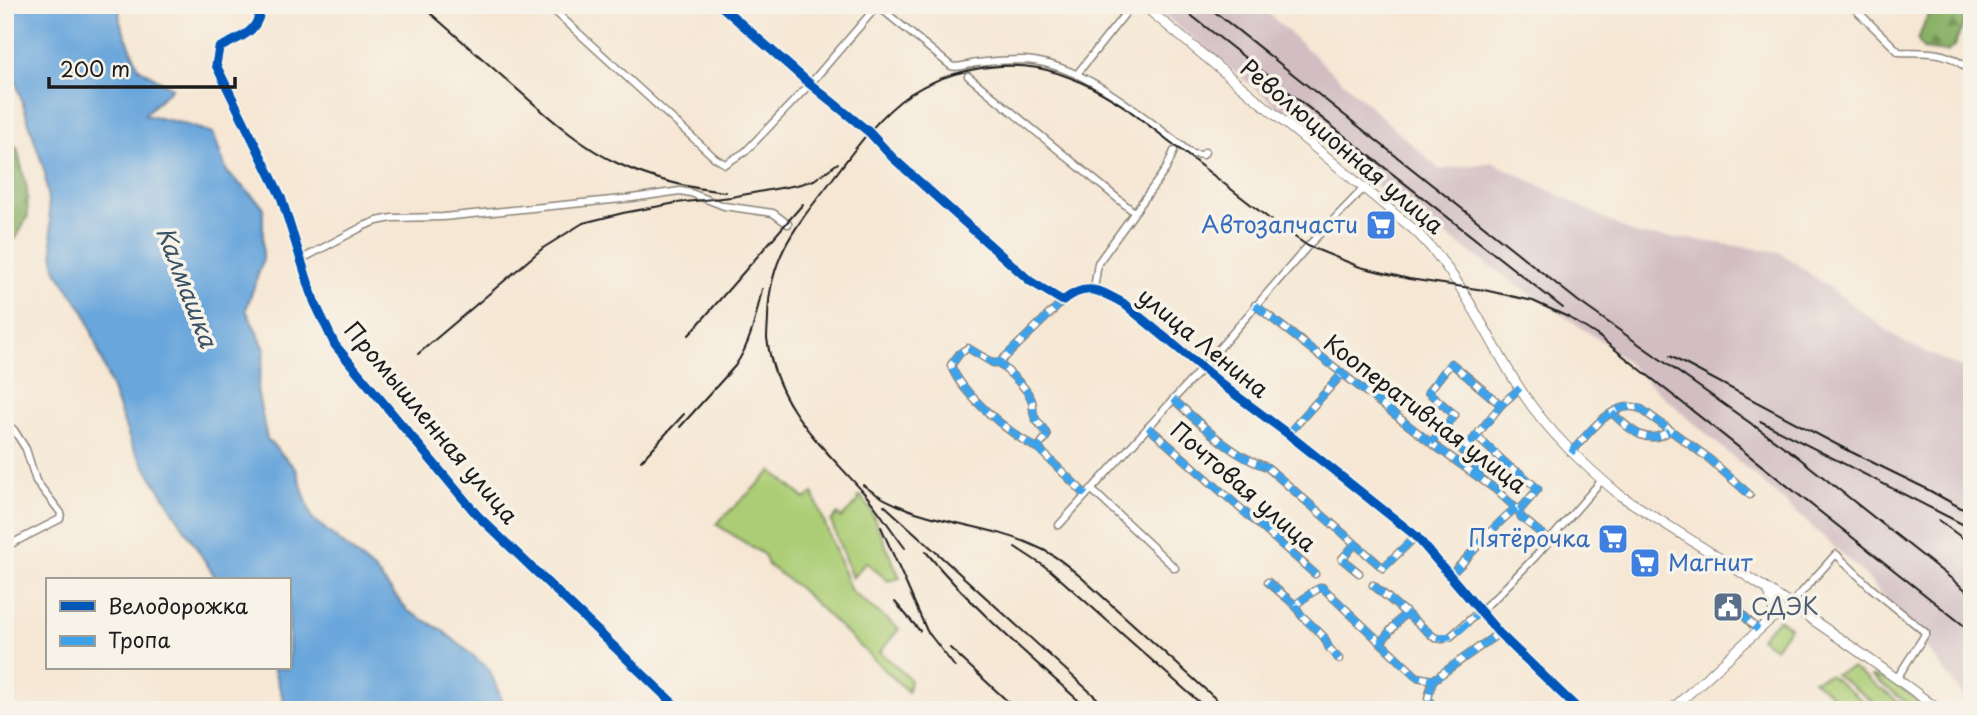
<svg xmlns="http://www.w3.org/2000/svg" width="1977" height="715" font-family="'Playpen Sans',sans-serif">
  <defs>
    <pattern id="forest-firs" width="22" height="20" patternUnits="userSpaceOnUse" patternTransform="scale(1.75)"><rect width="22" height="20" fill="#89b066"/><path d="M5 1l3.5 6h-7zM16 11l3.5 6h-7z" fill="#6f8e53"/></pattern>
  </defs>
  <rect width="100%" height="100%" fill="#f7f3e8"/>
  <filter id="ink" filterUnits="userSpaceOnUse"><feTurbulence type="fractalNoise" baseFrequency=".0143" numOctaves="2"/><feDisplacementMap in="SourceGraphic" scale="14" xChannelSelector="R" yChannelSelector="G"/><feConvolveMatrix kernelMatrix="1 2 1 2 8 2 1 2 1" color-interpolation-filters="sRGB"/></filter>
  <filter id="wash" filterUnits="userSpaceOnUse"><feTurbulence type="fractalNoise" baseFrequency=".00686" numOctaves="4" result="noise"/><feDisplacementMap in="SourceGraphic" scale="28" xChannelSelector="R" yChannelSelector="G"/><feGaussianBlur stdDeviation="1.57" result="paint"/><feColorMatrix in="noise" values="0 0 0 0 0 0 0 0 0 0 0 0 0 0 0 0 0 1.4 0 .05"/><feComposite in="paint" operator="in"/></filter>
  <g filter="url(#wash)">
    <rect width="100%" height="100%" fill="#f6e7d4"/>
    <path fill="#d2bec2" d="M1152 5H1259L1440 170 1493 162 1637 235 1689 239 1780 252 1905 343 1972 372V707L1933 656 1864 574 1767 486 1681 412 1606 344 1514 283 1369 181Z"/>
    <g fill="#accd75" stroke="#647448" stroke-width="2">
      <path d="M772 471 805 499 813 493 851 591 899 629 880 652 910 679 908 692 799 588 768 565 764 555 716 524Z"/>
      <path d="M861 496 871 511 900 578 888 581 866 562 852 578 831 521 838 514 841 518 859 501 858 498Z"/>
      <path d="M1779 619 1790 627 1775 648 1760 638Z"/>
      <path d="M1852 668 1910 710H1884L1835 674Z"/>
      <path d="M1829 675 1875 710H1851L1813 680Z"/>
      <path d="M1871 676 1893 682 1919 701 1914 708Z"/>
    </g>
    <g fill="url(#forest-firs)" stroke="#526641" stroke-width="2">
      <path d="M1936 5H1972L1957 39 1955 46 1947 52 1923 49 1918 40 1925 21Z"/>
      <path d="M5 138 17 148 27 189 28 216 18 235 5 252Z"/>
    </g>
    <path fill="#69a6db" stroke="#42617c" stroke-width="2" d="M5 5H119L120 22 139 68 172 88 144 115 177 122 213 133 227 172 263 206V260L246 310 265 349 257 390 267 439 296 469 312 518 375 571 408 611 442 630 489 669 506 710H287L273 668H289V580H217L132 446 85 313 55 269 45 173 5 48Z"/>
  </g>
  <g filter="url(#ink)">
    <g fill="none" stroke-linecap="round" stroke-linejoin="round">
      <g stroke="#898278" stroke-width="9">
        <g id="street">
          <path d="M261 5C259 34 241 36 219 48L216 65 281 197 314 301 335 345 477 515 680 710"/>
          <path d="M548 5 715 158 725 164 745 152 810 84 878 5"/>
          <path d="M720 5 810 84 869 132 893 158 1030 281 1063 301C1085 282 1100 290 1123 303L1229 390 1288 434 1416 536 1499 633 1579 710"/>
          <path d="M1851 5 1899 52C1930 53 1948 49 1972 73"/>
          <path d="M875 7 884 11 951 66C959 69 968 64 977 63 992 61 1010 60 1025 60 1085 64 1146 119 1192 154L1203 155 1205 152"/>
          <path d="M1077 74 1132 5"/>
          <path d="M968 76 1134 212"/>
          <path d="M302 259 364 226 377 221 392 218 443 217 632 198 680 191 691 193 724 206 773 213 788 224"/>
          <path d="M1094 289 1098 263 1166 169 1174 151"/>
          <path d="M1063 301 999 363C1010 374 1027 387 1032 401 1034 407 1032 412 1035 418 1039 425 1045 428 1047 436L1040 445 1039 449 1086 495"/>
          <path d="M1255 305 1431 443 1495 489 1519 511 1538 489 1520 473 1512 469 1476 436"/>
          <path d="M999 363H993L968 348 960 353 951 365C960 393 1012 436 1039 449"/>
          <path d="M1173 399C1201 424 1231 456 1267 467L1383 568 1416 536"/>
          <path d="M1612 413C1629 429 1647 447 1669 431"/>
          <path d="M5 422 14 430 26 449 36 481 61 513 60 519 5 547"/>
          <path d="M1148 427 1315 574"/>
          <path d="M1288 434 1342 374"/>
          <path d="M1431 443 1455 415 1428 392 1451 363 1501 405"/>
          <path d="M1571 453C1587 435 1614 397 1641 409L1707 457 1750 495"/>
          <path d="M1480 478 1474 462 1463 452 1501 405 1520 388"/>
          <path d="M1091 489 1175 568"/>
          <path d="M1519 511 1521 517 1549 540"/>
          <path d="M1059 525 1203 367 1308 246 1363 189"/>
          <path d="M1355 544 1342 559 1359 573"/>
          <path d="M1450 575C1473 554 1491 527 1516 508"/>
          <path d="M1268 582 1295 605 1314 591 1322 587 1417 677 1433 680 1499 633"/>
          <path d="M1373 585 1435 638 1443 639 1450 637 1497 596 1535 557 1602 480"/>
          <path d="M1791 604 1836 554 1870 587 1926 633 1897 678"/>
          <path d="M1295 605 1301 615 1324 637 1329 648 1339 659"/>
          <path d="M1739 611 1758 630"/>
          <path d="M1381 642 1406 612"/>
          <path d="M1433 680 1428 698 1436 710"/>
        </g>
      </g>
      <g stroke="#898278" stroke-width="11">
        <g id="secondary">
          <path d="M1143 5 1412 228C1461 273 1486 337 1522 392 1549 433 1584 465 1621 496 1730 564 1837 633 1939 710"/>
          <path d="M1768 590 1774 608 1772 618"/>
          <path d="M1671 710 1772 618 1787 611 1800 610"/>
        </g>
      </g>
      <use href="#street" stroke="#fff" stroke-width="6"/>
      <use href="#secondary" stroke="#fff" stroke-width="9"/>
      <g stroke="#1c1c1c" stroke-width="2">
        <path d="M421 5C454 34 486 62 518 90 549 117 580 146 617 163 650 179 689 188 725 192"/>
        <path d="M1178 5 1563 308"/>
        <path d="M1206 5 1578 301 1794 454 1972 595"/>
        <path d="M1593 332 1972 632"/>
        <path d="M689 335 803 204"/>
        <path d="M418 354 543 248 583 223 623 213 676 203 731 197 797 185 814 180 838 163"/>
        <path d="M1670 356 1849 451"/>
        <path d="M1760 421 1972 529"/>
        <path d="M680 427 735 366C751 343 756 316 762 289"/>
        <path d="M1841 447 1923 487 1972 514"/>
        <path d="M641 461 684 414"/>
        <path d="M863 485C914 525 981 520 1037 547 1054 554 1068 566 1082 578L1228 710"/>
        <path d="M884 505 1110 710"/>
        <path d="M1938 520 1972 545"/>
        <path d="M881 527 927 631 955 667"/>
        <path d="M1015 547 1050 570 1208 710"/>
        <path d="M905 548C891 530 879 510 864 493 820 443 776 408 767 338 767 331 768 324 768 317 769 261 792 231 825 189 850 156 875 118 910 94 946 71 996 61 1038 68 1069 74 1099 90 1125 107L1280 227 1308 246 1360 267 1409 279 1484 290 1533 301 1568 317 1600 337"/>
        <path d="M926 552C974 610 1033 659 1089 710"/>
        <path d="M895 602 920 631"/>
        <path d="M950 648 1017 710"/>
      </g>
      <g stroke="#3da2ea" stroke-width="7" stroke-dasharray="14 7" stroke-linecap="butt">
        <path d="M1063 301 999 363C1010 374 1027 387 1032 401 1034 407 1032 412 1035 418 1039 425 1045 428 1047 436L1040 445 1039 449 1086 495"/>
        <path d="M1255 305 1431 443 1495 489 1519 511 1538 489 1520 473 1512 469 1476 436"/>
        <path d="M999 363H993L968 348 960 353 951 365C960 393 1012 436 1039 449"/>
        <path d="M1173 399C1201 424 1231 456 1267 467L1383 568 1416 536"/>
        <path d="M1612 413C1629 429 1647 447 1669 431"/>
        <path d="M1148 427 1315 574"/>
        <path d="M1288 434 1342 374"/>
        <path d="M1431 443 1455 415 1428 392 1451 363 1501 405"/>
        <path d="M1571 453C1587 435 1614 397 1641 409L1707 457 1750 495"/>
        <path d="M1480 478 1474 462 1463 452 1501 405 1520 388"/>
        <path d="M1519 511 1521 517 1549 540"/>
        <path d="M1355 544 1342 559 1359 573"/>
        <path d="M1450 575C1473 554 1491 527 1516 508"/>
        <path d="M1268 582 1295 605 1314 591 1322 587 1417 677 1433 680 1499 633"/>
        <path d="M1373 585 1435 638C1453 641 1467 623 1480 612"/>
        <path d="M1295 605 1301 615 1324 637 1329 648 1339 659"/>
        <path d="M1739 611 1758 630"/>
        <path d="M1381 642 1406 612"/>
        <path d="M1433 680 1428 698 1436 710"/>
      </g>
      <g stroke="#f7f3e8" stroke-width="13">
        <g id="cycleway">
          <path d="M261 5C259 34 241 36 219 48L216 65 281 197 314 301 335 345 477 515 680 710"/>
          <path d="M720 5 810 84 869 132 893 158 1030 281 1063 301C1085 282 1100 290 1123 303L1229 390 1288 434 1416 536 1499 633 1579 710"/>
        </g>
      </g>
      <use href="#cycleway" stroke="#0057b8" stroke-width="9"/>
    </g>
  </g>
  <defs>
    <g id="supermarket-square" transform="scale(1.575)"><rect x="-9" y="-9" width="18" height="18" rx="4" fill="#3f7fe0" stroke="#f7f3e8"/><path d="M-6-5.5h2.5l.6 2H6L4.5 2H-2.5L-4.4-4H-6ZM-1.5 3.2a1.3 1.3 0 1 0 .1 0ZM3 3.2a1.3 1.3 0 1 0 .1 0Z" fill="#fff"/></g>
    <g id="civic-square" transform="scale(1.575)"><rect x="-9" y="-9" width="18" height="18" rx="4" fill="#5c6f8a" stroke="#f7f3e8"/><path d="M-.6-6.5H3V-4.5H.6V-3L4-1V1h2V6H-6V1h2V-1L-.6-3ZM-1.2 2.5V6h2.4V2.5Z" fill="#fff"/></g>
  </defs>
  <g fill-rule="evenodd">
    <use href="#supermarket-square" x="1381" y="225"/>
    <use href="#supermarket-square" x="1613" y="539"/>
    <use href="#supermarket-square" x="1645" y="563"/>
    <use href="#civic-square" x="1728" y="607"/>
  </g>
  <g text-anchor="middle" stroke-width="7" stroke-linejoin="round" paint-order="stroke">
    <g font-size="23" fill="#1c1c1c" stroke="#f7f3e8">
      <text transform="translate(1342 147) rotate(40)" y="8">Революционная улица</text>
      <text transform="translate(1203 343) rotate(39)" y="8">улица Ленина</text>
      <text transform="translate(1425 414) rotate(37)" y="8">Кооперативная улица</text>
      <text transform="translate(431 423) rotate(50)" y="8">Промышленная улица</text>
      <text transform="translate(1243 487) rotate(41)" y="8">Почтовая улица</text>
    </g>
    <g font-size="23" fill="#366cbe" stroke="#f7f3e8" text-anchor="end">
      <text x="1358" y="233">Автозапчасти</text>
      <text x="1590" y="547">Пятёрочка</text>
      <text x="1668" y="571" text-anchor="start">Магнит</text>
    </g>
    <g font-size="23" fill="#4e5e75" stroke="#f7f3e8" text-anchor="start">
      <text x="1751" y="615">СДЭК</text>
    </g>
    <g font-size="24" font-style="italic" fill="#3b5368" stroke="#f7f3e8">
      <text transform="translate(186 287) rotate(69)" y="8">Калмашка</text>
    </g>
  </g>
  <rect width="1977" height="715" fill="none" stroke="#f7f3e8" stroke-width="28"/>
  <rect x="46" y="578" width="245" height="91" fill="#f7f3e8" stroke="#9f9d96" stroke-width="2"/>
  <rect x="60" y="601" width="35" height="10" fill="#0057b8" stroke="#9f9d96" stroke-width="2"/>
  <text x="108" y="614" font-size="21" fill="#1c1c1c">Велодорожка</text>
  <rect x="60" y="636" width="35" height="10" fill="#3da2ea" stroke="#9f9d96" stroke-width="2"/>
  <text x="108" y="648" font-size="21" fill="#1c1c1c">Тропа</text>
  <path d="M49 77v10h186v-10" fill="none" stroke="#1c1c1c" stroke-width="3.5"/>
  <text x="60" y="77" font-size="21" fill="#1c1c1c" stroke="#f7f3e8" stroke-width="5" paint-order="stroke">200 m</text>
</svg>
